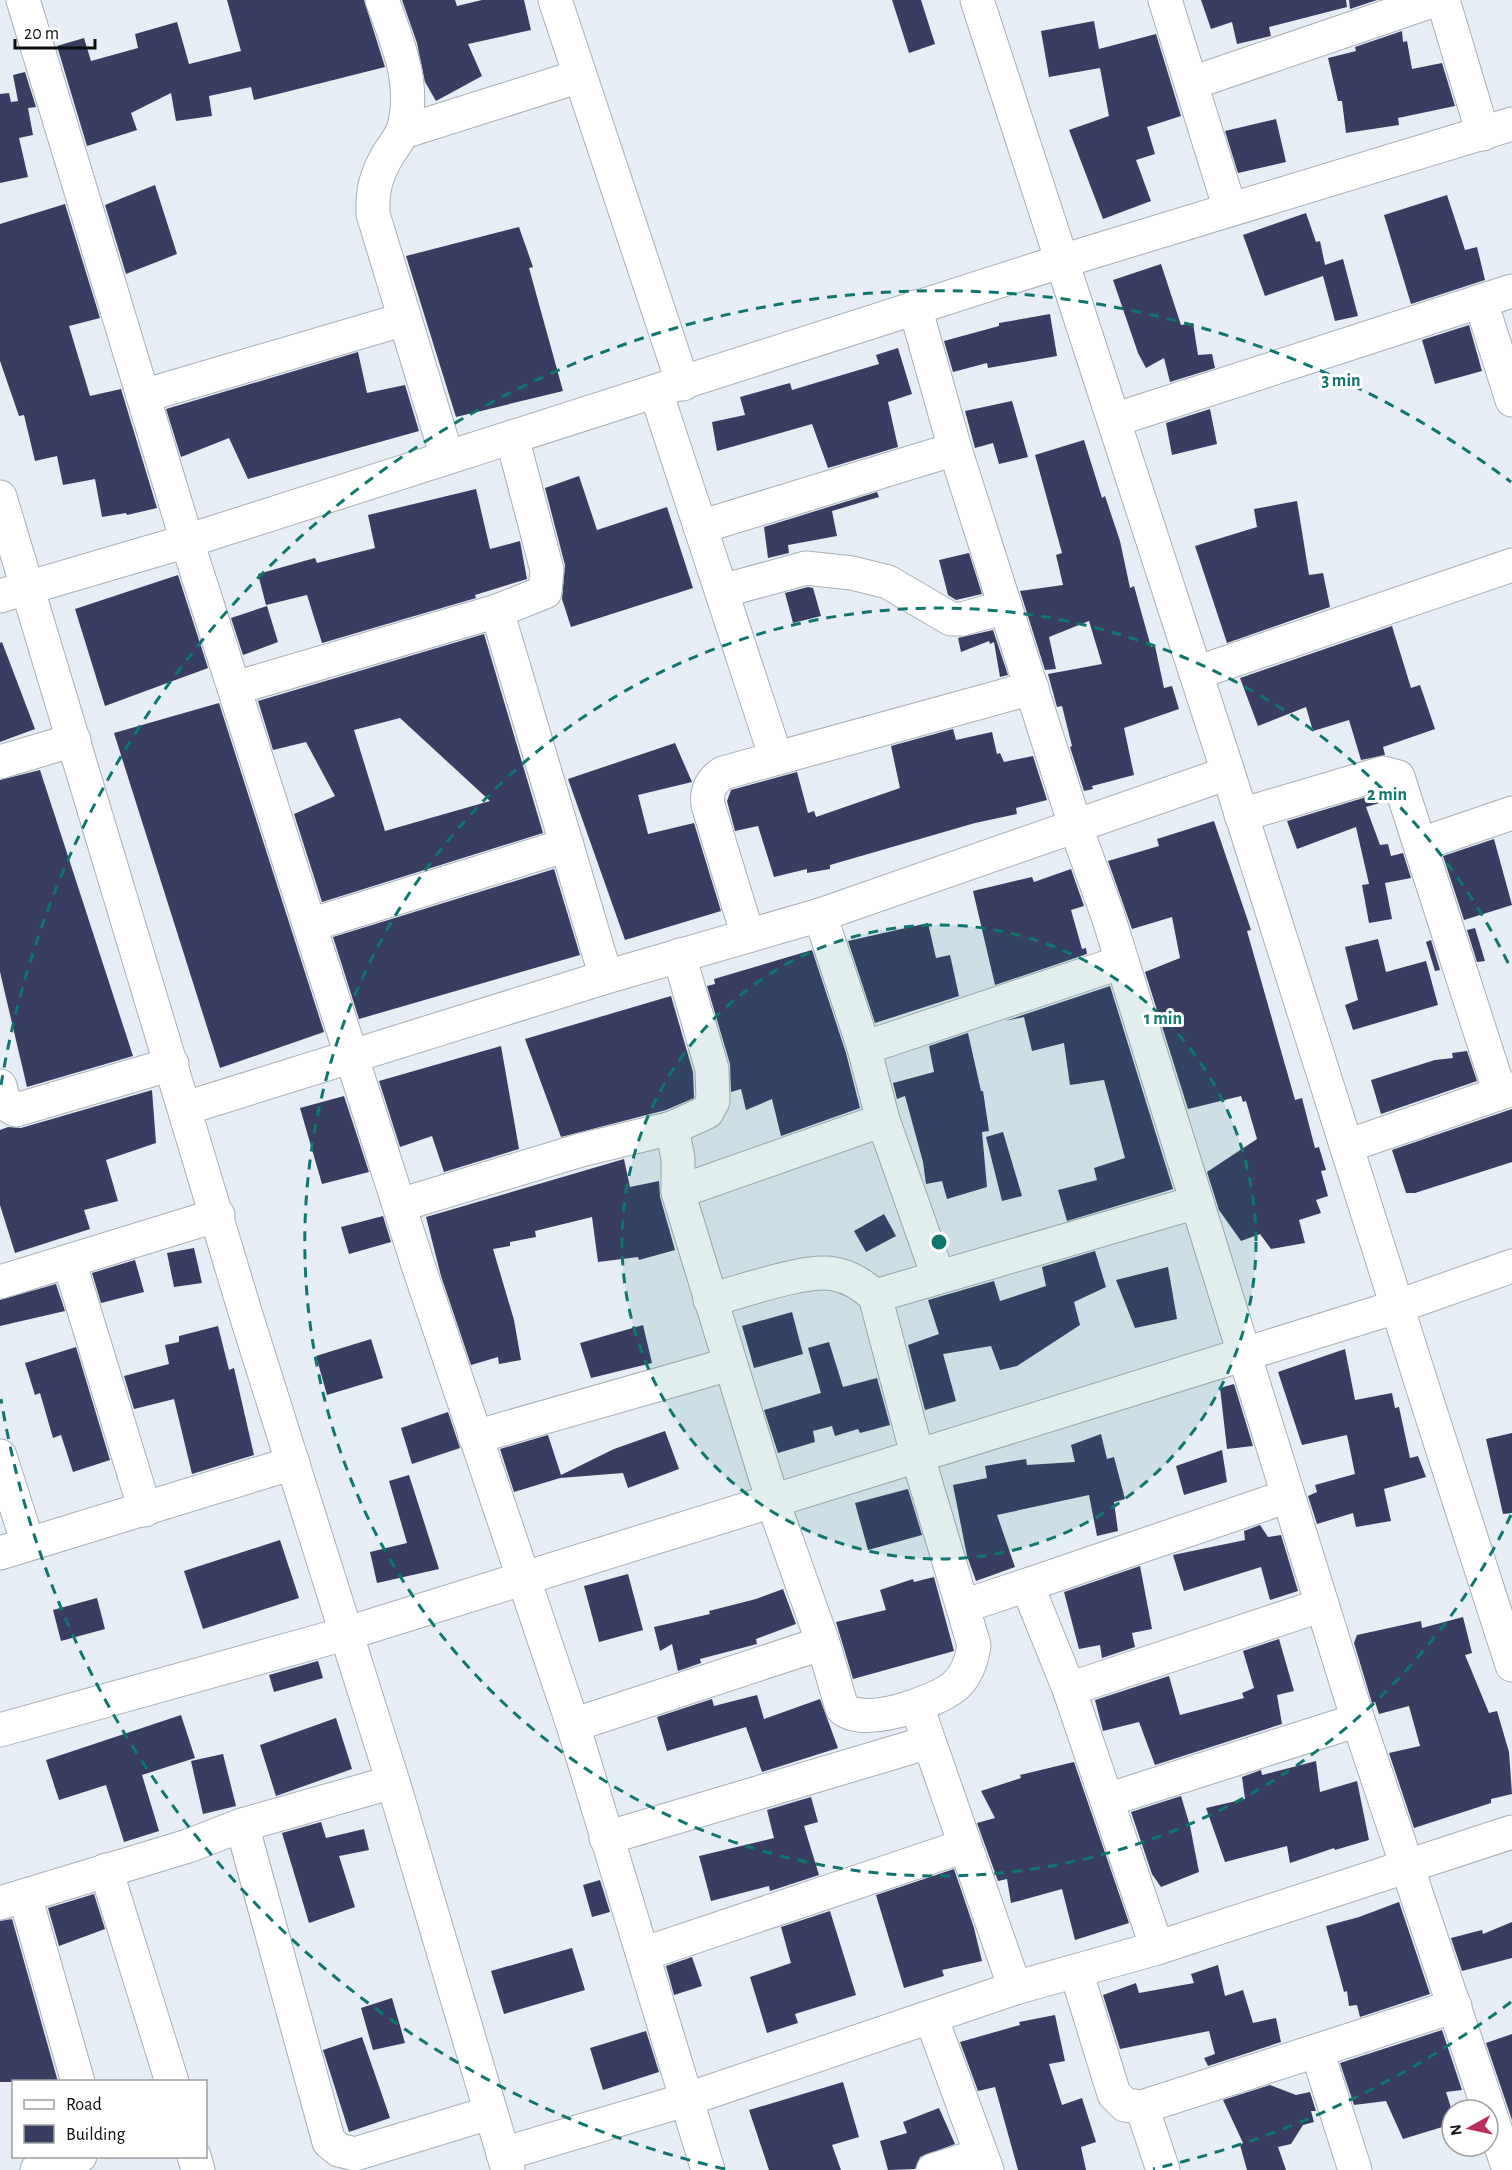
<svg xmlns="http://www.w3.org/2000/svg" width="1512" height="2170" font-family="'Alegreya Sans',sans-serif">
  <rect width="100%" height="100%" fill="#e7edf5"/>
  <g fill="#393d62" fill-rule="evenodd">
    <path d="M227 0H364L385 67 254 100 251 87 209 96 212 116 176 121 171 93 131 113 137 130 87 146 57 46 84 38 91 61 138 48 135 34 177 22 189 64 241 51Z"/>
    <path d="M402 0H455L457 6 482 0H524L531 30 468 44 482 76 436 101 425 82 417 43Z"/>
    <path d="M892 0H921L935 44 909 53Z"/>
    <path d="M1201 0H1346L1347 7 1269 27 1271 36 1237 44 1232 22 1211 29Z"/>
    <path d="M1349 0H1377L1350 9Z"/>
    <path d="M1094 21 1099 49 1156 34 1181 116 1147 127 1155 154 1136 160 1151 201 1103 219 1069 130 1109 116 1100 68 1049 77 1041 31Z"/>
    <path d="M1402 31 1403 42 1407 41 1412 69 1442 63 1455 106 1398 118 1399 125 1346 133 1342 101H1338L1328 58 1356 51 1355 47Z"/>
    <path d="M25 72 36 107 28 108 33 135 19 138 28 177 0 183V94L9 93 11 102 18 101 13 75Z"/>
    <path d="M1276 119 1286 162 1238 173 1225 131Z"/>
    <path d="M155 185 177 254 126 274 105 205Z"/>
    <path d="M1447 195 1465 250 1477 247 1485 280 1411 304 1384 215Z"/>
    <path d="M65 204 100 318 69 326 90 396 121 389 157 508 127 515 126 513 102 517 95 479 63 485 57 456 35 461 24 415 19 416 0 361V224Z"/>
    <path d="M1306 213 1316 242 1320 241 1325 265 1343 259 1358 316 1335 321 1323 276 1265 296 1243 235Z"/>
    <path d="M519 227 533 267 529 268 563 391 456 417 406 256Z"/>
    <path d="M1161 264 1181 325 1193 323 1198 355 1212 354 1215 368 1170 382 1164 358 1146 368 1138 353 1113 280Z"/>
    <path d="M1050 314 1057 356 988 368 987 363 953 372 944 341 999 326V323Z"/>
    <path d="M1469 325 1482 371 1435 384 1422 340Z"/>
    <path d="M898 348 912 394 888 402 898 447 828 468 812 424 717 451 712 422 745 415 740 397 790 383 792 390 879 364 876 355Z"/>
    <path d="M358 352 367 393 405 385 419 431 248 479 229 438 181 457 166 409Z"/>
    <path d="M1012 401 1028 457 999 464 993 443 975 448 965 411Z"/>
    <path d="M1210 409 1217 444 1172 455 1166 423Z"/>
    <path d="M1084 440 1102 498 1105 496 1120 541 1130 588 1134 586 1151 647 1155 646 1164 688 1172 686 1179 709 1124 728 1134 775 1092 786 1093 789 1084 791 1070 747 1072 746 1062 706 1057 707 1048 674 1102 664 1089 621 1049 637 1056 669 1045 670 1020 591 1063 585 1056 555 1062 553 1035 455Z"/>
    <path d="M579 476 597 530 667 507 693 588 571 627 562 599 565 565 545 488Z"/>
    <path d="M476 489 490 549 520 541 527 579 475 595 476 598 322 643 307 595 266 605 258 574 315 558 317 563 375 548 368 515Z"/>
    <path d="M877 492 879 497 832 511 837 536 788 545 789 553 768 558 764 527Z"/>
    <path d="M1297 501 1309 575 1323 573 1330 607 1227 643 1195 546 1257 527 1254 509Z"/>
    <path d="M969 553 982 594 956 600 948 595 939 560Z"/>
    <path d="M178 575 208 668 105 706 75 609Z"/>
    <path d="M808 587 813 588 821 616 793 623 785 593Z"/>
    <path d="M267 606 278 642 243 655 231 618Z"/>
    <path d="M1392 626 1411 688 1420 685 1435 729 1383 747 1385 755 1361 760 1349 720 1313 731 1306 707 1258 726 1240 678Z"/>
    <path d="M993 630 1008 675 1000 677 994 642 990 644 989 641 961 652 958 638Z"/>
    <path d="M484 634 543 833 322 902 294 814 335 796 306 742 273 750 258 701ZM400 718 490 801 385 831 354 730Z"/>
    <path d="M2 642 35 729 0 742V643Z"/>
    <path d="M219 703 324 1032 220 1068 114 733Z"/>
    <path d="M953 729 956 740 992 732 997 754 1000 753 1004 762 1033 756 1047 800 1016 808 1017 814 975 823 830 865V869L807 873V869L774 877 758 826 735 831 727 801 731 790 797 772 808 813 814 811 816 817 900 788 891 746Z"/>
    <path d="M675 743 692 782 638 795 648 834 694 823 721 911 625 940 568 779Z"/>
    <path d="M40 770 133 1056 27 1087 0 972V780Z"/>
    <path d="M1383 792 1386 801 1366 807 1380 845 1388 844 1391 856 1403 853 1411 878 1385 883 1392 919 1369 923 1362 885 1369 884 1356 827 1297 849 1287 821Z"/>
    <path d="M1214 821 1251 930 1247 931 1295 1100 1302 1098 1315 1148 1319 1147 1326 1170 1321 1171 1328 1196 1316 1200 1321 1213 1299 1220 1305 1243 1271 1249 1260 1234 1241 1241 1219 1210 1207 1172 1257 1139 1246 1101 1243 1102 1241 1096 1188 1109 1145 972 1180 958 1172 917 1132 929 1108 861 1159 846 1157 839Z"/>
    <path d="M1494 839 1512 905 1464 920 1443 856Z"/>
    <path d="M554 869 580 955 359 1019 333 937Z"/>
    <path d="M1071 869 1084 906 1071 910 1082 949 1086 948 1087 954 995 985 973 891 1032 877 1034 882Z"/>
    <path d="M928 923 936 958 950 955 959 996 875 1023 848 941Z"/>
    <path d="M1475 928 1485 961 1477 962 1467 930Z"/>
    <path d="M1378 939 1386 972 1426 961 1438 1005 1353 1030 1345 1005 1358 1000 1345 947Z"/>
    <path d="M1431 940 1440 970 1435 971 1426 942Z"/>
    <path d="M812 950 846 1053 860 1108 781 1136 772 1099 746 1110 741 1089 731 1092 730 1064 707 986 715 984 714 979Z"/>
    <path d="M1110 986 1173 1189 1067 1221 1058 1190 1097 1180 1094 1168 1125 1158 1104 1080 1070 1085 1064 1043 1032 1051 1024 1017 1005 1021Z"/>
    <path d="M671 996 693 1072 694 1098 666 1110 561 1137 525 1039Z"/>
    <path d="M968 1033 981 1091H983L989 1131 982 1132 987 1187 947 1199 942 1181 926 1184 923 1162 905 1096 897 1099 893 1083 934 1072 929 1046Z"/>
    <path d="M501 1046 519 1149 444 1172 432 1136 400 1147 379 1081Z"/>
    <path d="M1467 1051 1477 1081 1381 1114 1371 1080 1435 1060 1453 1058 1452 1053Z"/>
    <path d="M152 1090 156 1143 106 1160 118 1201 84 1210 90 1229 15 1253 0 1205V1130L8 1127 21 1128Z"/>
    <path d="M344 1096 369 1172 322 1184 300 1108Z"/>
    <path d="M1512 1109V1162L1415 1193H1406L1392 1150Z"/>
    <path d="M1003 1132 1022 1196 1002 1201 986 1137Z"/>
    <path d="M624 1159 630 1187 659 1181 660 1197 675 1250 639 1260 638 1257 598 1262 592 1217 535 1231 536 1237 510 1242V1246L493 1249 514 1320 521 1360 499 1364 498 1357 471 1365 441 1276 426 1217Z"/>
    <path d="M884 1214 896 1236 866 1252 854 1231Z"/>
    <path d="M383 1216 391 1242 349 1254 341 1227Z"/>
    <path d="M194 1248 202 1283 174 1287 167 1253Z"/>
    <path d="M1095 1251 1106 1287 1074 1302 1080 1325 1017 1366 1000 1370 991 1346 943 1354 956 1401 925 1410 908 1345 939 1334 928 1300 994 1281 1000 1301 1046 1286 1042 1267Z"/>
    <path d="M135 1260 144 1292 101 1303 92 1273Z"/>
    <path d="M1168 1267 1177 1319 1135 1328 1116 1280Z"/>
    <path d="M56 1284 65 1311 0 1326V1300Z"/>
    <path d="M792 1312 803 1354 754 1368 742 1326Z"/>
    <path d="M643 1325 652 1363 591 1378 580 1343Z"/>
    <path d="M218 1326 229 1370 234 1368 254 1455 192 1474 174 1399 134 1409 124 1376 169 1364 165 1345 179 1342V1336Z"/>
    <path d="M371 1339 383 1378 327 1395 316 1356Z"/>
    <path d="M829 1342 843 1387 877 1378 890 1425 860 1433 858 1429 835 1436 832 1426 813 1431 815 1442 778 1453 764 1410 821 1393 808 1348Z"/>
    <path d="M76 1347 110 1460 73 1472 61 1435 53 1438 40 1393 35 1395 25 1363Z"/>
    <path d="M1345 1349 1355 1400 1392 1393 1395 1408 1399 1407 1410 1458 1418 1456 1426 1477 1384 1489 1391 1521 1356 1527 1353 1513 1317 1524 1308 1496 1317 1492 1315 1485 1355 1474 1347 1435 1302 1445 1278 1372Z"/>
    <path d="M1234 1384 1253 1446 1227 1449 1220 1388Z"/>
    <path d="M448 1412 460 1448 412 1464 401 1428Z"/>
    <path d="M665 1431 679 1469 628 1488 623 1473 560 1478 514 1492 500 1449 548 1435 561 1475 614 1449Z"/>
    <path d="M1512 1433V1513L1503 1514 1486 1439Z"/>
    <path d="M1101 1434 1107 1459 1114 1457 1125 1499 1114 1502 1118 1531 1097 1536 1089 1495 997 1515 1015 1567 976 1581 967 1556 953 1485 987 1478 985 1466 1026 1459 1027 1465 1075 1462 1071 1445Z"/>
    <path d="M1222 1450 1227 1482 1184 1495 1176 1466Z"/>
    <path d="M409 1475 439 1569 377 1583 370 1552 407 1543 389 1481Z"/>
    <path d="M908 1489 922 1535 868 1550 855 1503Z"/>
    <path d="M1260 1525 1268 1537 1281 1535 1298 1591 1270 1600 1261 1567 1184 1591 1173 1555 1245 1540 1244 1531Z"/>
    <path d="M280 1540 299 1598 203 1629 184 1571Z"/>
    <path d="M1140 1566 1152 1629 1132 1633 1135 1647 1102 1658 1100 1645 1079 1649 1064 1592Z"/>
    <path d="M628 1574 643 1630 599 1642 584 1586Z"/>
    <path d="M934 1577 954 1651 853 1679 836 1622 886 1610 880 1590 913 1579 914 1582Z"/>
    <path d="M783 1589 796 1624 756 1639 757 1644 700 1659 701 1663 678 1671 672 1644 660 1651 654 1627 710 1614 709 1611 756 1599Z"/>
    <path d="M97 1598 105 1629 61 1641 53 1610Z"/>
    <path d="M1463 1617 1472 1653 1465 1655 1489 1713 1497 1711 1509 1752 1512 1794 1491 1799V1803L1414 1828 1389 1753 1420 1746 1409 1706 1379 1714 1375 1702 1372 1703 1354 1643 1357 1635 1421 1621 1422 1628Z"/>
    <path d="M1279 1639 1294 1691 1277 1695 1282 1724 1155 1765 1139 1722 1103 1731 1095 1700 1169 1676 1180 1715 1244 1698 1242 1693 1254 1688 1243 1651Z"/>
    <path d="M318 1661 323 1678 274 1692 269 1675Z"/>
    <path d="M757 1695 764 1719 820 1699 838 1748 762 1772 746 1727 667 1751 657 1717 712 1699 714 1706Z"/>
    <path d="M181 1715 195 1758 142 1775 159 1831 124 1842 106 1785 59 1800 46 1760Z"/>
    <path d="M336 1718 352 1769 276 1796 260 1745Z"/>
    <path d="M223 1754 236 1806 203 1814 191 1761Z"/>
    <path d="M1316 1761 1320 1792 1357 1781 1369 1840 1335 1850 1334 1848 1290 1863 1287 1846 1225 1862 1206 1808 1245 1799 1242 1777 1261 1770 1262 1775Z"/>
    <path d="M1074 1762 1129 1923 1075 1940 1062 1889 1011 1903 1007 1879 998 1881 977 1823 995 1818 981 1791 1021 1778 1020 1775Z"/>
    <path d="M1181 1796 1190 1826 1199 1872 1161 1887 1152 1874 1131 1812Z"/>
    <path d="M811 1797 818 1822 804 1826 819 1875 770 1891 769 1886 711 1901 699 1856 774 1838 767 1810Z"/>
    <path d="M321 1822 326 1838 364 1829 369 1850 339 1856 355 1907 309 1923 282 1833Z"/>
    <path d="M954 1869 974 1928 982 1961 942 1970 944 1976 904 1988 876 1895Z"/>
    <path d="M600 1880 610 1912 592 1917 583 1885Z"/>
    <path d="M94 1894 105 1929 59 1946 48 1908Z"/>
    <path d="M1399 1902 1430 1994 1360 2017 1357 2005 1349 2006 1347 1991 1344 1992 1326 1926 1359 1917Z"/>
    <path d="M830 1911 856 1995 795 2014 798 2023 767 2033 750 1977 791 1963 781 1927Z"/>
    <path d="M12 1919 37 2007 58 2082H0V1921Z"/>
    <path d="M1512 1922V1958L1462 1971 1451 1938 1482 1930 1483 1934Z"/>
    <path d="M572 1948 585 1990 504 2014 491 1971Z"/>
    <path d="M692 1957 702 1986 674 1995 666 1966Z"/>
    <path d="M1218 1965 1225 1996 1243 1990 1253 2023 1276 2018 1281 2042 1208 2066 1204 2058 1215 2054 1209 2031 1120 2049 1103 1995 1136 1983 1139 1993 1194 1983 1191 1974Z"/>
    <path d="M392 1998 405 2043 373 2050 361 2008Z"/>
    <path d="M1055 2015 1065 2061 1049 2064 1062 2105 1082 2098 1096 2142 1081 2147 1086 2170H1018L995 2087 978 2091 960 2042 1020 2025 1019 2022Z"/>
    <path d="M1442 2030 1462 2090 1446 2092 1452 2111V2124L1403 2139 1386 2101 1354 2105 1340 2063Z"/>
    <path d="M646 2031 659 2072 603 2090 590 2048Z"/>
    <path d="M1512 2034V2120L1486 2043Z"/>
    <path d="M362 2037 390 2118 349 2132 323 2050Z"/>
    <path d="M843 2082 859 2137 832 2145 841 2170H769L749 2110Z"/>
    <path d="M1270 2085 1296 2095 1310 2092 1316 2111H1311L1314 2122 1303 2125 1291 2144 1278 2147 1286 2170H1247L1240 2145 1243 2143 1223 2100Z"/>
    <path d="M939 2108 955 2144 920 2157 915 2169 888 2170 880 2141 907 2133 903 2122Z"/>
  </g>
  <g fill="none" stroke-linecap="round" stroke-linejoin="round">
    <g stroke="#a9afb6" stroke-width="35">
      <g id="minor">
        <path d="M23 0 187 541 419 1268 573 1725 708 2170"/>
        <path d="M382 0C397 41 417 86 403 130 400 138 394 146 389 153 376 175 372 190 373 214L447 457"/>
        <path d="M555 0 683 384"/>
        <path d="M977 0C1058 257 1146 512 1227 769 1322 1068 1415 1367 1512 1665"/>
        <path d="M1165 0 1230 209"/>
        <path d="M1443 0 1483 134"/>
        <path d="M1192 83 1435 0"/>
        <path d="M403 132 580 76"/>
        <path d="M1481 302 1512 400"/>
        <path d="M915 307 955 449 1075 825 1108 916 1358 1720 1509 2170"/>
        <path d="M656 392 776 758"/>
        <path d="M143 396 405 319"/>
        <path d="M1114 420 1512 291"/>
        <path d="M0 497 246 1315 393 1782 508 2170"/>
        <path d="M700 527 955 449"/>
        <path d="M722 591 806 568 852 573 888 582 951 619H962L1005 607"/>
        <path d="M0 596 187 541 1059 262 1512 124"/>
        <path d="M497 611 606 977"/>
        <path d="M1196 673 1512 565"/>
        <path d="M235 688 497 611 545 592 547 570 512 437"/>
        <path d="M0 762 74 740"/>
        <path d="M1241 815 1383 773 1398 777 1500 1093"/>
        <path d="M1421 844 1512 813"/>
        <path d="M820 915 864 1048 883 1120 938 1276"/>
        <path d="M310 925 567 845"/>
        <path d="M748 936 708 805C706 791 711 781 723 773L1032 688"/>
        <path d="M864 1048 1122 962"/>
        <path d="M0 1086 5 1104 16 1110 172 1064"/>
        <path d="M186 1108 606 977 820 915 1228 773"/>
        <path d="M672 1128 678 1158V1192L773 1502 823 1643 842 1708C863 1728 934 1703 955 1686 967 1675 972 1660 974 1645L917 1454 875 1296 1197 1202"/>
        <path d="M1347 1146 1512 1089"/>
        <path d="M678 1192 883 1120"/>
        <path d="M400 1205 581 1150 672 1128 707 1112 713 1101 712 1069 679 955"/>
        <path d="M69 1261 145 1510"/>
        <path d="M0 1282 218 1215"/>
        <path d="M710 1300C740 1292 807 1268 834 1274 851 1277 862 1285 875 1296"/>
        <path d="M475 1437 730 1364"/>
        <path d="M0 1456 28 1544"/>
        <path d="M0 1553 293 1463"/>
        <path d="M964 1606 1027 1585"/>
        <path d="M1069 1689 1322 1605"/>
        <path d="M922 1721 1015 1988"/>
        <path d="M573 1725 823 1643"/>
        <path d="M0 1730 348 1633 1396 1307 1512 1266"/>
        <path d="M1107 1800 1358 1720"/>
        <path d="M242 1825 329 2142 339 2150 355 2154 489 2113"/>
        <path d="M606 1838 929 1742"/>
        <path d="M106 1870 172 2082"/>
        <path d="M25 1896 78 2082"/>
        <path d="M0 1903 188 1846 242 1825 393 1782"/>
        <path d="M1157 1948 1069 1689 1027 1585 1288 1496"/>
        <path d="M643 1954 964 1846"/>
        <path d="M1076 1971 1114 2094 1125 2105 1142 2107 1455 2006"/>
        <path d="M931 2017 987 2170"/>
        <path d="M1317 2051 1355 2170"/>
        <path d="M1142 2107 1163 2170"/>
        <path d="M503 2154 685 2100 1015 1988 1157 1948 1512 1832"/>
        <path d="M194 2156 198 2170"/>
        <path d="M37 2170 80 2156"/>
        <path d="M933 2170 981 2155"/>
      </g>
    </g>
    <use href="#minor" stroke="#fff" stroke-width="33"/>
  </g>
  <circle cx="939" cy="1242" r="317" fill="#0f766e" fill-opacity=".12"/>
  <g fill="none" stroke="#0f766e" stroke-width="3" stroke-dasharray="10 8">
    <circle cx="939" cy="1242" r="317"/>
    <path d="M1511 1515A634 634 0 1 1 1511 969"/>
    <path d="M1511 2002A951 951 0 0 1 1153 2169M725 2169A951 951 0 0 1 1 1399M1 1085A951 951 0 0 1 1511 482"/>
  </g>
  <circle cx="939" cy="1242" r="9" fill="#0f766e" stroke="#fff" stroke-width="3"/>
  <g font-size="18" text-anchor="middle" font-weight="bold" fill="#0f766e" stroke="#fff" stroke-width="6" stroke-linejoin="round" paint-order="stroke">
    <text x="1341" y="386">3 min</text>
    <text x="1387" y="800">2 min</text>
    <text x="1163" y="1024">1 min</text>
  </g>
  <rect x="12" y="2080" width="195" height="78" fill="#ffffff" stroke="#9d9e9f" stroke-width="1.5"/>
  <rect x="24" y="2100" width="30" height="9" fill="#ffffff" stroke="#9d9e9f" stroke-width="1.5"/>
  <text x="66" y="2110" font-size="18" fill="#0b0d0f">Road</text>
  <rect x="24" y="2125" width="30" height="18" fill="#393d62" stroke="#9d9e9f" stroke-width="1.5"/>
  <text x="66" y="2140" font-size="18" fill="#0b0d0f">Building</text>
  <g transform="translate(1470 2128) rotate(262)"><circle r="28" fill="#ffffff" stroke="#9d9e9f" stroke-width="1.5"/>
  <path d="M0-4.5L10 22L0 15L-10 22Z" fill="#ba2d5e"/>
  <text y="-9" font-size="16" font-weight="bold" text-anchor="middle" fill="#0b0d0f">N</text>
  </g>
  <path d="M15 39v9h80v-9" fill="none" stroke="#0b0d0f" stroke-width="3"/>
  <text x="24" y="39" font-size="18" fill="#0b0d0f" stroke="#ffffff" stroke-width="4.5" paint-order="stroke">20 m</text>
</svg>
